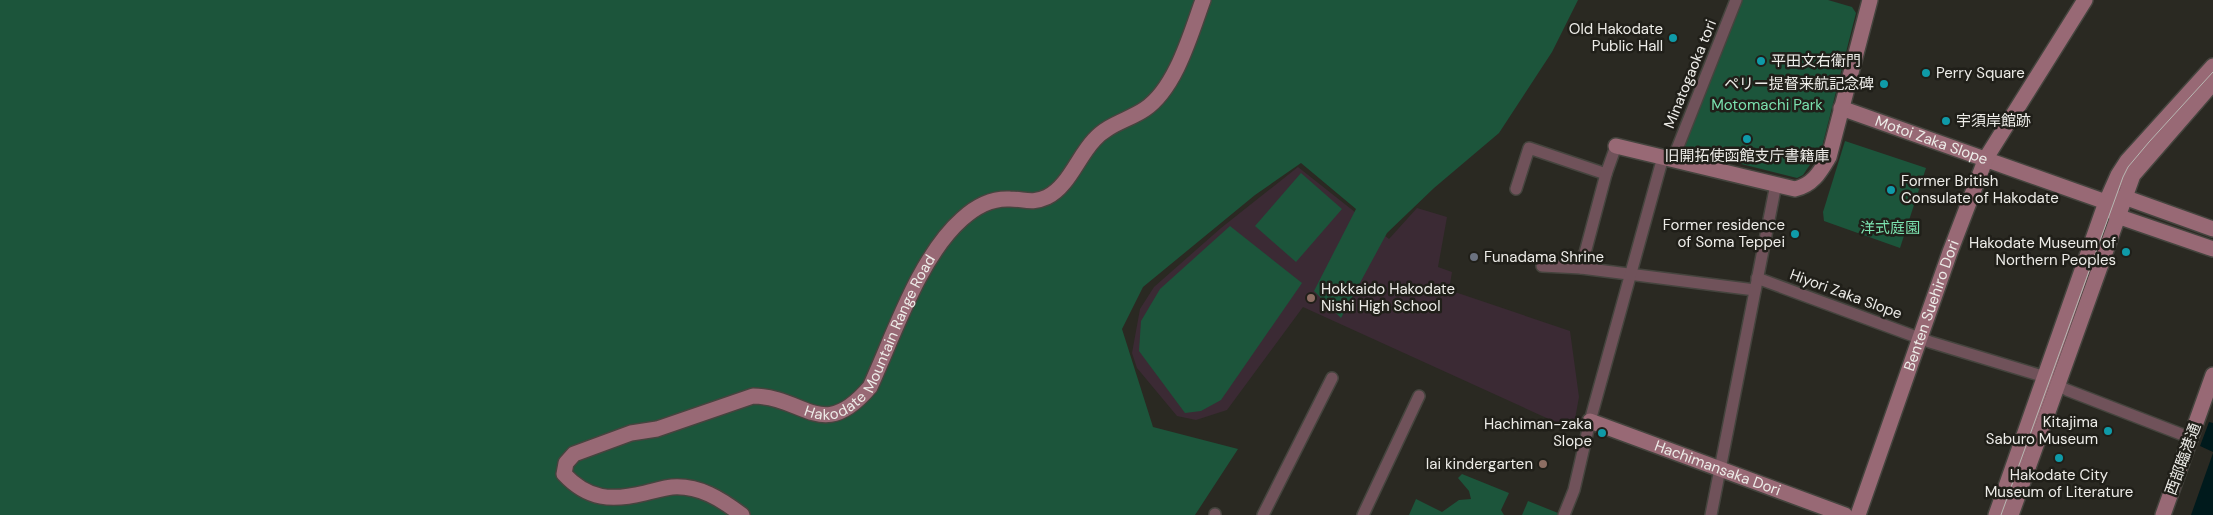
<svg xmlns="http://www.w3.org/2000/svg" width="2213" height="515" font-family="'DM Sans','Noto Sans JP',sans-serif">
  <rect width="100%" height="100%" fill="#2a2922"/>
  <path fill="#3b2a34" d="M1298 167 1389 239 1417 208 1447 217 1438 267 1452 272 1449 290 1570 331 1579 397 1573 430 1303 307 1227 410 1196 420 1177 416 1137 368 1132 353 1140 309 1154 287 1221 228Z"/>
  <g fill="#1c553b">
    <path d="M0 0H1578L1552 52 1499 133 1434 188 1387 233 1341 318 1314 291 1356 209 1301 163 1255 195 1143 287 1122 329 1153 427 1238 449 1195 515H0Z"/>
    <path d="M1741 0H1828L1852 7 1856 13 1822 147 1803 175 1797 178 1682 149Z"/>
    <path d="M1845 141 1926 168 1900 248 1824 221 1823 212Z"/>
    <path d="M1301 173 1342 209 1296 262 1255 226Z"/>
    <path d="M1230 226 1302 283 1221 400 1201 411 1185 413 1139 351 1141 321 1160 289Z"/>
    <path d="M1462 474 1509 493 1501 510 1504 515H1409L1416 499 1442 512 1459 500 1471 499 1469 491 1458 478Z"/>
    <path d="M1528 501 1558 513 1557 515H1522Z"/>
  </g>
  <g fill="#001a1c">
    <path d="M2209 422 2213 423V452L2200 446Z"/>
    <path d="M2213 453V515H2191Z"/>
  </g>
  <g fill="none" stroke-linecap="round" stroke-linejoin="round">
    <g stroke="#45443e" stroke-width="14">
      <g id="street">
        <path d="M1673 159 1736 0"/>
        <path d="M1516 189 1529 148 1606 174"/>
        <path d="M1542 266 1581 268 1755 290"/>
        <path d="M1581 268 1606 174 1616 146"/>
        <path d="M1757 278 1930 342 2039 375 2067 390 2191 438"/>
        <path d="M1215 515V514"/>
        <path d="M1263 515 1332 378"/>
        <path d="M1363 515 1419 396"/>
        <path d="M1564 515 1574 490 1590 421 1663 157"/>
        <path d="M1711 515 1776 184"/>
      </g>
    </g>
    <g stroke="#45443e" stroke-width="18">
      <g id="secondary">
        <path id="s1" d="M1841 108 2106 202 2117 216 2213 249"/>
        <path d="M1616 146 1795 189C1813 185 1820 172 1829 157L1870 0"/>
        <path d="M2115 200 2124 197 2213 229"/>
        <path id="s2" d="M1590 421 1845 515"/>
        <path id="s3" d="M742 515C721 499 699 485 672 487 663 488 654 491 645 493 612 501 588 500 564 474L566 463 574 454 631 433 657 429 753 396C806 397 822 443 870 387 894 335 919 257 962 219 975 207 992 198 1010 199 1024 199 1032 204 1047 197 1068 187 1078 157 1094 140 1108 124 1129 120 1145 109 1176 88 1191 33 1203 0"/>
        <path id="s4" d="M1858 515 1950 252 1986 158 2085 0"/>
        <path d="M1996 515 2106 202 2118 175 2127 161 2213 66"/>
        <path d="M2011 515 2133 175 2213 83"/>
        <path d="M2163 515 2213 375"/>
      </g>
    </g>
    <use href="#street" stroke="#70525a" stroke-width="11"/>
    <use href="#secondary" stroke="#986975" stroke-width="15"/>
    <path stroke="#b8b7b2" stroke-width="1" d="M2001 515 2123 177 2128 167 2149 142 2213 72"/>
  </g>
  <g fill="#0f9aa8" stroke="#201f19" stroke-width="2">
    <circle cx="1673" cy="38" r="5"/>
    <circle cx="1761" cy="61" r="5"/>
    <circle cx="1926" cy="73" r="5"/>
    <circle cx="1884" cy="84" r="5"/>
    <circle cx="1946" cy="121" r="5"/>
    <circle cx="1747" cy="139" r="5"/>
    <circle cx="1891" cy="190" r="5"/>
    <circle cx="1795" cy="234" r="5"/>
    <circle cx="2126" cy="252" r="5"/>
    <circle cx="2108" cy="431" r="5"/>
    <circle cx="1602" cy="433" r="5"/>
    <circle cx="2059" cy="458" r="5"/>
  </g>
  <circle fill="#6b7280" stroke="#201f19" stroke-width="2" cx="1474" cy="257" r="5"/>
  <g fill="#8d6e63" stroke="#201f19" stroke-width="2">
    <circle cx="1311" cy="298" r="5"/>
    <circle cx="1543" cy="464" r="5"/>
  </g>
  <g text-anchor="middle" stroke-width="5" stroke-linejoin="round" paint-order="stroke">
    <g font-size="15" fill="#edece8" stroke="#201f19" text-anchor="end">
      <text x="1663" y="34">Old Hakodate<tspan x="1663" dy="17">Public Hall</tspan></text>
      <text x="1771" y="66" text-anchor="start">平田文右衛門</text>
      <text x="1936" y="78" text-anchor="start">Perry Square</text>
      <text x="1874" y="89">ペリー提督来航記念碑</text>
      <text x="1956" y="126" text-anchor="start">宇須岸館跡</text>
      <text x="1747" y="161" text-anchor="middle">旧開拓使函館支庁書籍庫</text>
      <text x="1901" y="186" text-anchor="start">Former British<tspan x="1901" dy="17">Consulate of Hakodate</tspan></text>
      <text x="1785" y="230">Former residence<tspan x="1785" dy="17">of Soma Teppei</tspan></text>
      <text x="2116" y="248">Hakodate Museum of<tspan x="2116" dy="17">Northern Peoples</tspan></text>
      <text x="1484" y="262" text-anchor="start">Funadama Shrine</text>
      <text x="1321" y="294" text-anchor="start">Hokkaido Hakodate<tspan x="1321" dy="17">Nishi High School</tspan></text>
      <text x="2098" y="427">Kitajima<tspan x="2098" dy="17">Saburo Museum</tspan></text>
      <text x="1592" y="429">Hachiman-zaka<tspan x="1592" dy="17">Slope</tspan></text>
      <text x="1533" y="469">Iai kindergarten</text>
      <text x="2059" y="480" text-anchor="middle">Hakodate City<tspan x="2059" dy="17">Museum of Literature</tspan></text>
    </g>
    <g font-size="15" fill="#edece8" stroke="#201f19">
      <text transform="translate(1690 74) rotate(-68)" y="5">Minatogaoka tori</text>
      <text dy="5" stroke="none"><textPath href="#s1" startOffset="96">Motoi Zaka Slope</textPath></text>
      <text transform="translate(1846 294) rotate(20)" y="5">Hiyori Zaka Slope</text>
      <text dy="5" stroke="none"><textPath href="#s4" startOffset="222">Benten Suehiro Dori</textPath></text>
      <text dy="5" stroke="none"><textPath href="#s3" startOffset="569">Hakodate Mountain Range Road</textPath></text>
      <text transform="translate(2183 459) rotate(-70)" y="5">西部臨港通</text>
      <text dy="5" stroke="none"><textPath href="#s2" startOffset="136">Hachimansaka Dori</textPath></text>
    </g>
    <g font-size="15" fill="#7be2af" stroke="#201f19">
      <text x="1767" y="110">Motomachi Park</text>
      <text x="1890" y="233">洋式庭園</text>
    </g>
  </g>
</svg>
